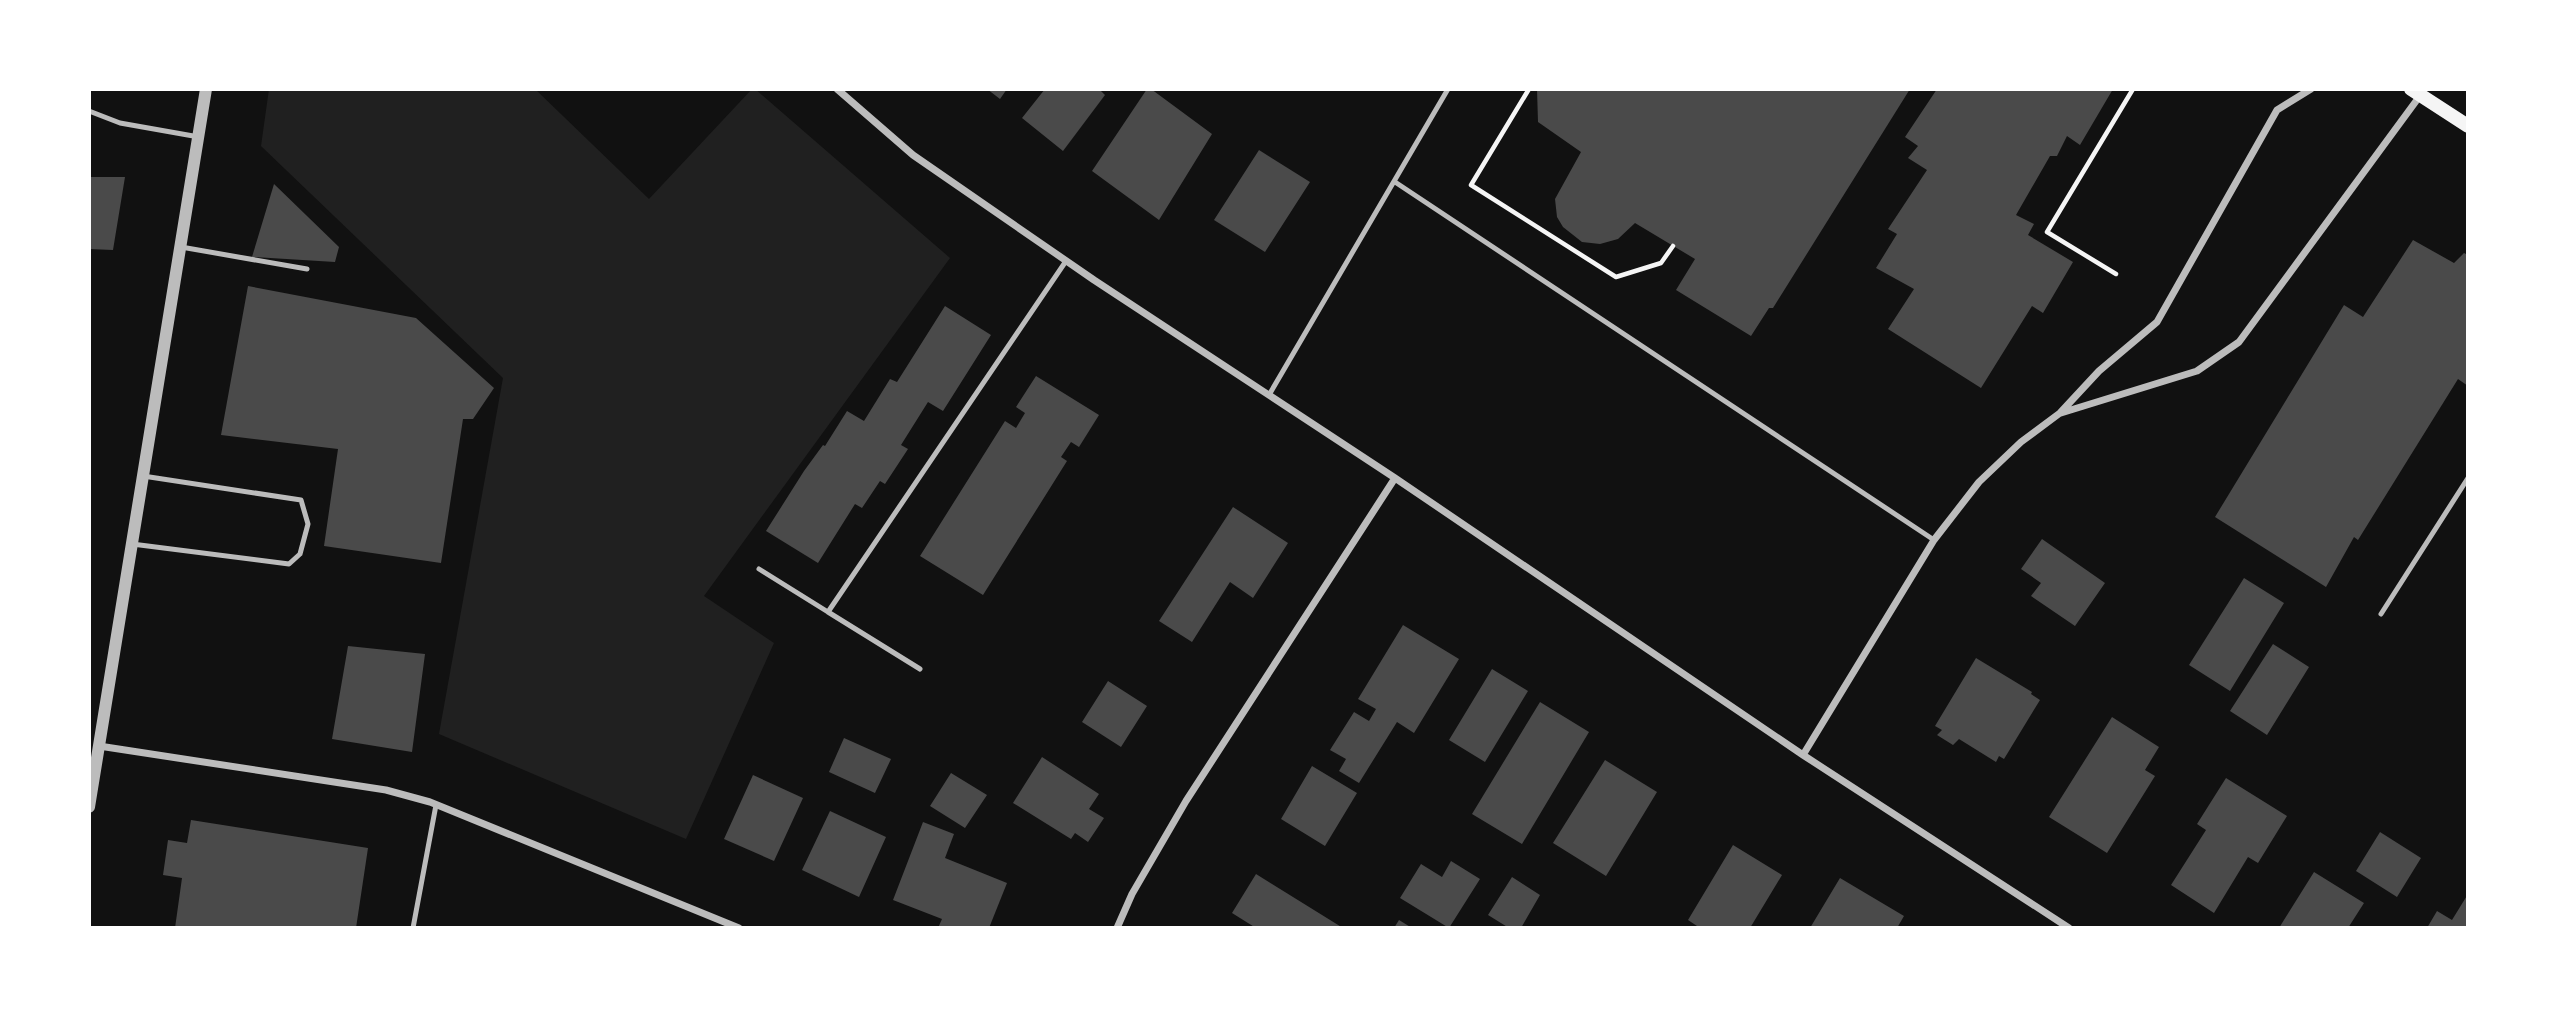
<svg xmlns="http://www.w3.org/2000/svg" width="2557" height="1017" viewBox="0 0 2557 1017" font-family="Barlow,sans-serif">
<rect width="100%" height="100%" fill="#111"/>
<path fill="#202020" d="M269 89H535L649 199 752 89H755L950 258 704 596 774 643 686 839 439 734 503 378 261 146Z"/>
<path fill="#4a4a4a" d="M987 89H1007L1000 99Z
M1045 89H1099L1105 95 1063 151 1022 118Z
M1147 89H1151L1212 134 1159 220 1092 171Z
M1537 89H1910L1773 308H1769L1751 336 1676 290 1695 259 1635 223 1618 239 1600 244 1582 242 1563 227 1557 217 1555 199 1581 152 1538 122Z
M1937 89H2113L2080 145 2067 136 2057 156H2050L2016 215 2034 224 2028 235 2073 262 2043 313 2032 306 1981 388 1888 329 1914 289 1876 268 1897 234 1888 229 1927 170 1908 158 1918 146 1905 137Z
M1259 150 1310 182 1265 252 1214 220Z
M89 177H125L113 250 89 249Z
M274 184 339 247 335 262 252 257Z
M2413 240 2454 263 2464 253 2468 255V386L2458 379 2358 540 2354 537 2326 587 2215 517 2344 305 2363 317Z
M248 286 416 318 494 388 473 419H463L441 563 324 546 338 449 221 435Z
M945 306 991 335 943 411 928 402 901 445 908 449 885 484 880 481 862 508 855 504 818 563 766 531 804 471 823 445 825 446 847 411 864 421 890 379 897 382Z
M1036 376 1099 415 1079 447 1071 442 1061 457 1067 461 983 595 920 556 1005 421 1016 428 1025 413 1016 407Z
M1233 507 1288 543 1253 598 1230 582 1192 642 1159 621Z
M2042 539 2105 583 2075 626 2031 596 2041 583 2021 569Z
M2244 578 2284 603 2230 691 2189 665Z
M1403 625 1459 659 1414 733 1397 722 1359 783 1339 771 1346 759 1330 750 1354 712 1369 721 1376 709 1358 699Z
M2273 644 2309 667 2267 735 2230 711Z
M348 646 425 654 412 752 332 739Z
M1976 658 2032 692 2031 694 2040 700 2004 759 1999 756 1996 762 1959 739 1953 745 1937 735 1942 730 1935 726Z
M1492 669 1528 691 1485 762 1449 740Z
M1108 681 1147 706 1121 747 1082 722Z
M1540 702 1589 732 1522 844 1472 814Z
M2112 717 2159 747 2145 770 2155 776 2107 853 2049 817Z
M844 738 891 759 875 793 829 772Z
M1042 757 1099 794 1089 809 1104 818 1088 842 1075 833 1071 839 1013 803Z
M1605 760 1657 792 1606 876 1553 843Z
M1312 766 1357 793 1325 846 1281 819Z
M951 773 987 795 965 828 930 806Z
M753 775 803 798 774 861 724 839Z
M2226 778 2287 816 2258 863 2248 857 2214 913 2171 885 2206 830 2197 824Z
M830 811 886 837 859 897 802 870Z
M191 820 368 848 356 928H175L182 878 163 875 168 840 187 843Z
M923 822 954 834 945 858 1007 883 989 928H938L942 919 893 900Z
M2380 832 2421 858 2397 897 2356 871Z
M1733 845 1782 875 1750 928H1700L1688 920Z
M1451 861 1480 879 1449 928 1400 898 1421 864 1442 877Z
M2314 872 2364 903 2348 928H2279Z
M1256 874 1343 928H1256L1232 913Z
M1512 877 1540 895 1521 928H1509L1488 915Z
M1840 878 1904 916 1897 928H1810Z
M2468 894V928H2427L2437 911 2452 920Z
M1399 920 1412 928H1394Z"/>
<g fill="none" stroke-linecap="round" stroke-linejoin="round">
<path stroke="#f5f5f5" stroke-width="4.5" d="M1529 89 1471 185 1616 277 1661 263 1673 246
M2116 274 2047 232 2133 89"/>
<path stroke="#bcbcbc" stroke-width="5" d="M89 111 120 123 199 137
M1395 182 1934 540
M181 247 307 269
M1269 395 1448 89
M132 544 289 564 300 554 308 524 301 500 143 476
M759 569 828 612
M2381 614 2468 478
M920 669 828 612 1066 261
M413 928 436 805"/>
<path stroke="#bcbcbc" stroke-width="7" d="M837 89 913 155 1094 280 1395 478 1803 755 2069 928
M2061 413 2197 371 2239 342 2422 93
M99 746 386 790 430 802 739 928
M1803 755 1934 540 1979 482 2021 442 2060 413 2099 371 2157 322 2277 110 2311 89
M1117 928 1132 894 1186 801 1395 478"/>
<path stroke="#bcbcbc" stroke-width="12" d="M89 807 206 89"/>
<path stroke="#f5f5f5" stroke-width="14" d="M2411 89 2468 126"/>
</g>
<rect width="2557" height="1017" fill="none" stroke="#ffffff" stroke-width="182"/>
</svg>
